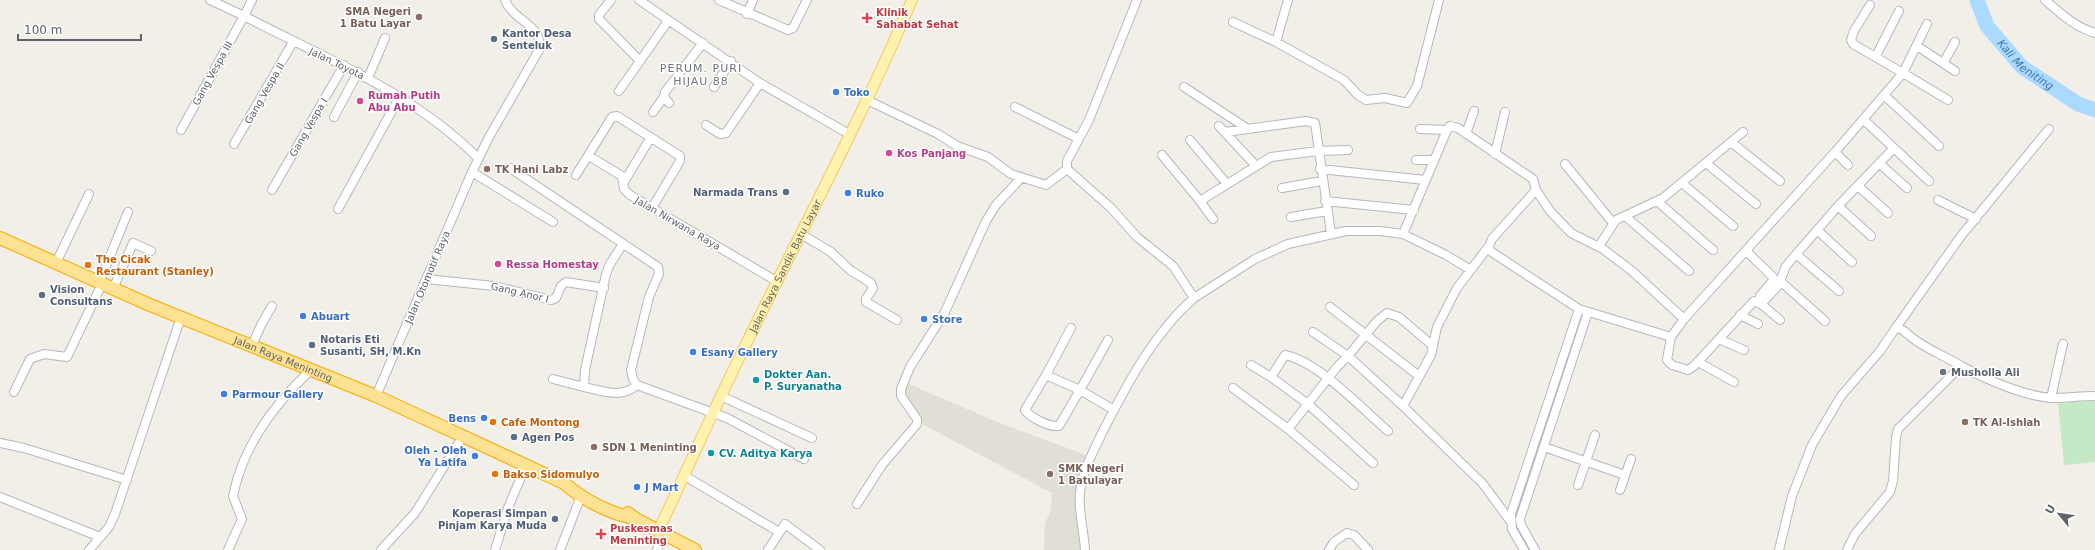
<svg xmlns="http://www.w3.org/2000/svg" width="2095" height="550" viewBox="0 0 2095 550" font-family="'DejaVu Sans',sans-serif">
<rect width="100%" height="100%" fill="#f1efe8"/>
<path fill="#e1ded6" d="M904 382 997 422 1086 455 1077 498 1081 550H1044L1045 523 1050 513 1052 493 924 425 900 395Z"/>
<path fill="#c5e8c5" d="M2095 401V462L2064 465 2058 403Z"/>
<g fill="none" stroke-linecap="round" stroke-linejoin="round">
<path stroke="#aadaff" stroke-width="15" id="s1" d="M1977 0 1987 26 2022 67 2078 104 2095 110"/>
<g stroke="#b5b8bc" stroke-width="10">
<path id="minor" d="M252 0 244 16C326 59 411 91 478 158
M611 0 599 15V19L640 61
M639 0 760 83 849 134
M719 0 788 30 793 28 807 0
M1288 0 1276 42 1344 80 1358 95 1366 100 1385 98 1407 103 1417 86 1439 0
M2045 0C2060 13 2075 27 2095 33
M747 14 753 0
M1233 22 1276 42
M1927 24 1903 73 1948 100
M1917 46 1955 71
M1876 56 1899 11
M1944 62 1955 42
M368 78 385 38
M714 87 731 61
M1184 87 1248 129
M619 91 668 21
M1884 95 1939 146
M867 100 938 134 957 146 988 157 1011 174 1046 185 1067 169 1111 208 1137 237 1173 266 1194 298C1153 334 1126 386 1102 433 1093 453 1082 471 1080 493 1078 511 1084 531 1085 550
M669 103 664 97 665 92 703 43
M1015 107 1079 139
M653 112 664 97
M334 117 358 72
M1863 119 1929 181
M706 125 720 134 726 133 760 83
M1219 126 1256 166
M1420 129 1447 130
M181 130 244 16 210 0
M1225 132 1306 121 1315 123 1331 233
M1466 134 1474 111
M1190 140 1227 184
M1731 142 1780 181
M234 144 293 42
M1835 152 1848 165
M1495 154 1505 112
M1162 155 1200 201
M589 156 622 176 624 189 630 195 778 282
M1416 160H1434
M1706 163 1756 204
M1879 163 1907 188
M1565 164 1613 223
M510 168 658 267 659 274 649 297 631 370 633 379 637 385 727 418 804 459
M1067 169V161L1089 120 1137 0
M1320 169 1425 180
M472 172 553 222
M576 175 612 117 617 116 680 156V161L652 208
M624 182 651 137
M1682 183 1733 226
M1858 186 1888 213
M1282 188 1322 181
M272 190 344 65
M1536 190 1492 239 1489 246 1490 251 1579 309 1671 337 1684 319 1835 152 1903 73 1853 44 1851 40 1854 31 1870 5
M1938 200 1976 219
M1325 201 1414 210
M1657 201 1713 250
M1838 206 1871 236
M338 209 399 98
M1625 216 1689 271
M1291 217 1327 211
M1213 219 1200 201 1271 157 1318 151 1348 150
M1817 230 1852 262
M801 234 831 252 850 270 871 283 873 288 866 299V302L897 320
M1403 234 1446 255 1471 270
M623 244 610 264 606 274 585 370 584 387C603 391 621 399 637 385
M1599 246 1616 220 1663 198 1743 132
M1746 251 1773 277 1774 279 1760 296
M1796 254 1839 291
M56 263 89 194
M426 279 494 286 551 300 556 298 561 286 566 282 604 288
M1780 281 1825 321
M99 283 128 212
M113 289 133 243 151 251
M1194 298 1255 259 1288 244 1346 231H1380L1403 234 1447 130 1450 126 1458 128 1533 179 1536 190 1550 211 1571 233 1603 249 1632 271 1684 319
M1761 304 1778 286 1786 266 1838 206 1894 148
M1330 307 1419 376
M1740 315 1758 324
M1071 328 1046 375 1025 410C1031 418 1049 427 1059 426L1080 390 1114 410
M1895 329 1961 236 2049 129
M1313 332 1348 356 1377 321 1387 313 1399 317 1433 346
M1671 337 1667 360 1672 365 1688 370 1694 366 1754 301 1761 304 1780 320
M1719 339 1744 350
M252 346 261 325 272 306
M1698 362 1734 382
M1251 365 1271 377
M1046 375 1080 390 1108 340
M553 379 584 387
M1233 388 1288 429 1337 367 1348 356 1403 406 1483 484 1511 522
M14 392 30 359 44 354 67 357 102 284
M376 396 472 172 489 137 539 50C544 25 513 21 505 0
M721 396 812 438
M2051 398 2063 344
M1403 406 1431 355 1437 327 1457 288 1489 246
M1288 429 1354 485
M0 443 24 448 127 480
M1544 447 1625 475
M1373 463 1308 404 1271 377 1285 355C1319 362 1361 408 1388 431
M685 476 779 532
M1578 485 1595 435
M1620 490 1631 459
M0 497 100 537
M857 504 882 465 917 424V419L901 396V389L910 367 945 312 986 221 996 205 1021 178
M89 550 109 527 115 514 181 317
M228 550 242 519 233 496C243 445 274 404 312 369
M381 550 415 513 463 436
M495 550 508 508 526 465
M560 550 581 496
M657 550 663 534
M768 550 785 524 820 550
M1329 550 1334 542 1347 533 1354 535 1368 550
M1524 550 1512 529 1511 514 1579 309
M1535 550 1521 525 1520 519 1588 312
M1779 550 1792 496 1812 445 1841 396 1880 351 1895 329C1902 327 1906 333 1911 337 1926 349 1945 356 1961 366
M1847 550 1855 534 1890 492 1893 481 1896 437 1898 429 1961 366C1986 379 2023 396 2052 398 2066 398 2081 396 2095 396"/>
</g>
<g stroke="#f2c960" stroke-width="12">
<g id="major">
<path id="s2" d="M658 531C677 492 694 453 713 413 777 275 852 141 912 0"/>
</g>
</g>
<g stroke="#f9ab00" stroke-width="14">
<g id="highway">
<path id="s3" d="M0 238 150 305 376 396 564 483C582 499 610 514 634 518"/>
<path d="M628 513 634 518 695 550"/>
</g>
</g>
<use href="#minor" stroke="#fff" stroke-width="8"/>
<use href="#major" stroke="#fff2af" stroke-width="10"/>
<use href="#highway" stroke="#fde293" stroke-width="12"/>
</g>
<g fill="#8d6e63" stroke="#fff" stroke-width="1.5">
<circle cx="419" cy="17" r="4"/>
<circle cx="487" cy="169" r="4"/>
<circle cx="1965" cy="422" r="4"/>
<circle cx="594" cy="447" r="4"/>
<circle cx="1050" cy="474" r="4"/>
</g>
<g fill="#e0444e" stroke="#fff" stroke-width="1.5">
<path d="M865 12h4v4h4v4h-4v4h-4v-4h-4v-4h4z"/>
<path d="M599 528h4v4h4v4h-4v4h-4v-4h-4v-4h4z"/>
</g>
<g fill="#5c6f8a" stroke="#fff" stroke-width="1.5">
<circle cx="494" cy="39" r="4"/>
<circle cx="786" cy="192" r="4"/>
<circle cx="42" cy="295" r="4"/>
<circle cx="312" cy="345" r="4"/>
<circle cx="514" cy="437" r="4"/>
<circle cx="555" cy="519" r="4"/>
</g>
<g fill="#3f7fe0" stroke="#fff" stroke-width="1.5">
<circle cx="836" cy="92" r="4"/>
<circle cx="848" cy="193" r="4"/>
<circle cx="303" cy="316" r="4"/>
<circle cx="924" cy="319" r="4"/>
<circle cx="693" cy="352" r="4"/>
<circle cx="224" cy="394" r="4"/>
<circle cx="484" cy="418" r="4"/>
<circle cx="475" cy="456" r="4"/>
<circle cx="637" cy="487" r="4"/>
</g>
<g fill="#d1479c" stroke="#fff" stroke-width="1.5">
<circle cx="360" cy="101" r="4"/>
<circle cx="889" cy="153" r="4"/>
<circle cx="498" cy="264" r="4"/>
</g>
<g fill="#e8710a" stroke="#fff" stroke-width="1.5">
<circle cx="88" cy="265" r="4"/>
<circle cx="493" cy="422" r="4"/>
<circle cx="495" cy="474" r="4"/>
</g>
<circle fill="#6b7280" stroke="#fff" stroke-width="1.5" cx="1943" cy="372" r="4"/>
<g fill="#0f9aa8" stroke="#fff" stroke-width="1.5">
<circle cx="756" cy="380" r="4"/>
<circle cx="711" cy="453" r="4"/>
</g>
<g text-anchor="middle" stroke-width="3" stroke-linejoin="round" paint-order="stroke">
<g font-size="10" font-weight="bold" fill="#785e54" stroke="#fff" text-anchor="start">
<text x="411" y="15" text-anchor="end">SMA Negeri<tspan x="411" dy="12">1 Batu Layar</tspan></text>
<text x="495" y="173">TK Hani Labz</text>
<text x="1973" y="426">TK Al-Ishlah</text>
<text x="602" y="451">SDN 1 Meninting</text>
<text x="1058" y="472">SMK Negeri<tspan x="1058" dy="12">1 Batulayar</tspan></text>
</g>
<g font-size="10" font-weight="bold" fill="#be3a42" stroke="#fff" text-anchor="start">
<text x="876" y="16">Klinik<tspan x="876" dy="12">Sahabat Sehat</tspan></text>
<text x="610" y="532">Puskesmas<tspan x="610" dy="12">Meninting</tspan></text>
</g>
<g font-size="10" font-weight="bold" fill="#4e5e75" stroke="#fff" text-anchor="start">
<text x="502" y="37">Kantor Desa<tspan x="502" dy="12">Senteluk</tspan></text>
<text x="778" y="196" text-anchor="end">Narmada Trans</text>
<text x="50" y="293">Vision<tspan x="50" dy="12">Consultans</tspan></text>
<text x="320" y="343">Notaris Eti<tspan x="320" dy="12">Susanti, SH, M.Kn</tspan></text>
<text x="522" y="441">Agen Pos</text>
<text x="547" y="517" text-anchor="end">Koperasi Simpan<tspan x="547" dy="12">Pinjam Karya Muda</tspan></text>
</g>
<g font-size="10" fill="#5f6368" stroke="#fff">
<text transform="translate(337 63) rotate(26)" y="4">Jalan Toyota</text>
<text transform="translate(212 73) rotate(-61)" y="4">Gang Vespa III</text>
<text transform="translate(264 93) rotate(-60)" y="4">Gang Vespa II</text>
<text transform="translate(308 127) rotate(-60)" y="4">Gang Vespa I</text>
<text transform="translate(678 223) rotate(30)" y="4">Jalan Nirwana Raya</text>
<text dy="4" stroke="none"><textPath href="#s2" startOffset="294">Jalan Raya Sandik Batu Layar</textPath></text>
<text transform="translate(427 277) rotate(-67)" y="4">Jalan Otomotif Raya</text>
<text transform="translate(520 292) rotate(13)" y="4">Gang Anor I</text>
<text dy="4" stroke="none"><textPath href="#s3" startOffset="308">Jalan Raya Meninting</textPath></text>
</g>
<g font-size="10" font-weight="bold" fill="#366cbe" stroke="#fff" text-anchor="start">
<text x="844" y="96">Toko</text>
<text x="856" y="197">Ruko</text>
<text x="311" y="320">Abuart</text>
<text x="932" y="323">Store</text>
<text x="701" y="356">Esany Gallery</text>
<text x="232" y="398">Parmour Gallery</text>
<text x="476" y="422" text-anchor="end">Bens</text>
<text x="467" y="454" text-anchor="end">Oleh - Oleh<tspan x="467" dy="12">Ya Latifa</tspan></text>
<text x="645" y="491">J Mart</text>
</g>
<g font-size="10" font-weight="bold" fill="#b23c85" stroke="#fff" text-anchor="start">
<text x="368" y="99">Rumah Putih<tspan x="368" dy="12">Abu Abu</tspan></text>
<text x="897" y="157">Kos Panjang</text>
<text x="506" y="268">Ressa Homestay</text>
</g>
<g font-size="10" font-weight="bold" fill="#c56008" stroke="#fff" text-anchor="start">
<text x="96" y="263">The Cicak<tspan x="96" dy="12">Restaurant (Stanley)</tspan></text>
<text x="501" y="426">Cafe Montong</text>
<text x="503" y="478">Bakso Sidomulyo</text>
</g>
<g font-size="10" font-weight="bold" fill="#5b616d" stroke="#fff" text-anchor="start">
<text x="1951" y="376">Musholla Ali</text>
</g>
<g font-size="10" font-weight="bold" fill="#0d838f" stroke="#fff" text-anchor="start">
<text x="764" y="378">Dokter Aan.<tspan x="764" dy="12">P. Suryanatha</tspan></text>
<text x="719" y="457">CV. Aditya Karya</text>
</g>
<g font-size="11" font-style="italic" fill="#4174aa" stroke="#fff">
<text dy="4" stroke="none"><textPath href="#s1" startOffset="83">Kali Meniting</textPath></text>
</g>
<g font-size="11" letter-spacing="1" fill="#70757a" stroke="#fff">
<text x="701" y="72">PERUM. PURI<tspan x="701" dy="13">HIJAU 88</tspan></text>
</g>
</g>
<g transform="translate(2059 514) rotate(299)" stroke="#ffffff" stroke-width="3" paint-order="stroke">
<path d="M0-3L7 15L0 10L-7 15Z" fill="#5f6368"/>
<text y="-6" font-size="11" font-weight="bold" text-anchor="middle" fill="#5f6368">U</text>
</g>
<path d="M18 34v6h123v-6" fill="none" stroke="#5f6368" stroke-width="2"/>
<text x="24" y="34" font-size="12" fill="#5f6368" stroke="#ffffff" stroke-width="3" paint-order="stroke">100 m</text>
</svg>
